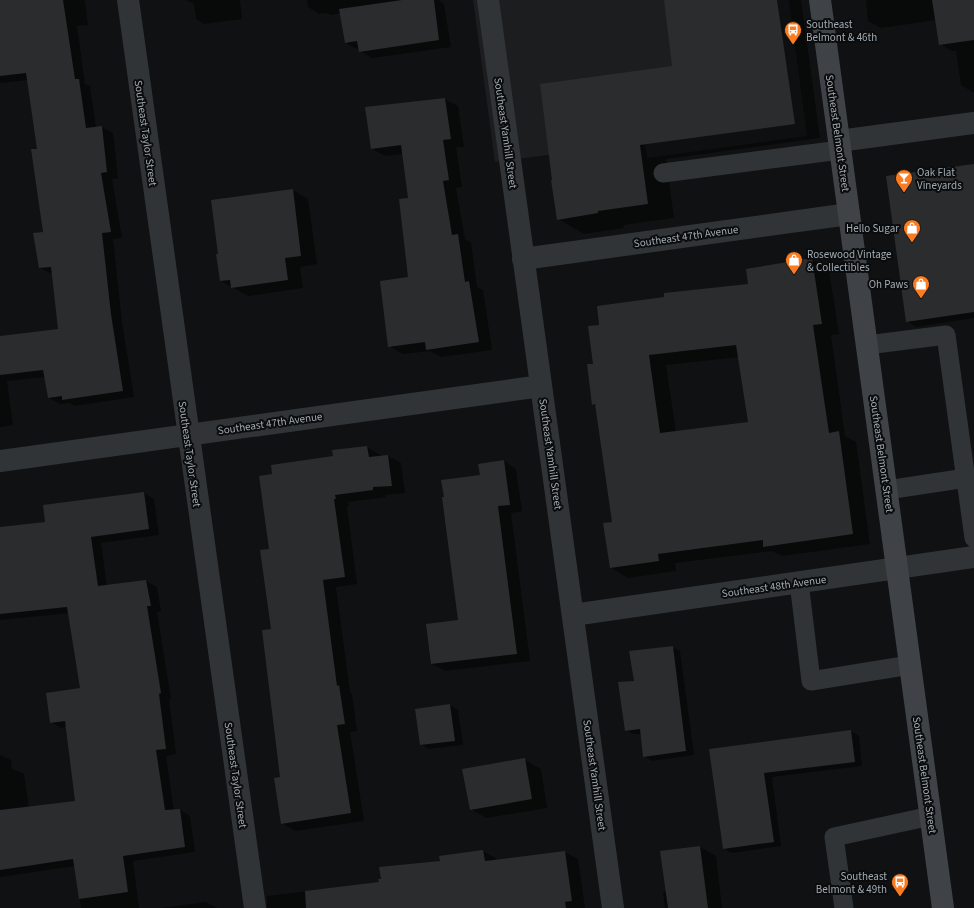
<svg xmlns="http://www.w3.org/2000/svg" width="974" height="908" viewBox="0 0 974 908" font-family="'Source Sans 3',sans-serif">
<rect width="100%" height="100%" fill="#101112"/>
<path fill="#1c1d1f" d="M473 0H789L807 136 647 158 645 142 495 162Z"/>
<path fill="#0007" fill-rule="evenodd" d="M0 0H85L88 25 77 26 85 84 90 86 96 128 102 127 113 133 118 178 112 179 122 238 113 239 122 322 134 397 75 406 69 403 60 404 49 398 45 377 7 381 13 425 0 427V337L59 330 52 274 40 268 44 233 38 150 28 80 0 83Z
M186 0H240L242 19 204 24 196 19 194 4Z
M307 0H438L444 4 451 47 372 58 360 51V49H357L346 43 341 13 331 15 327 13 319 14 308 7Z
M665 0H801L820 138 666 159 674 218 623 225 624 228 584 234 558 219 673 66Z
M866 0H974V93L961 85 956 51H952L940 44 936 20 881 28 868 21Z
M444 99 458 106 464 147H456L462 187 456 188 465 239 471 243 477 287 483 290 492 350 441 357 430 351 403 354 389 346 410 278 409 199 403 154 385 156 372 149Z
M974 165V318L916 327 907 321Z
M293 190 308 199 317 264 300 267 303 288 248 296 221 281Z
M812 259 829 270 839 334 831 335 845 436 856 442 870 544 782 556 772 551 675 563 676 571 628 578 610 567 614 523 597 407 592 404 595 364 601 325 749 285ZM739 357 749 423 676 432 666 365Z
M367 447 380 455 381 456H388L401 463 405 493 386 495V497L348 502 349 506H347L357 584 336 587 350 692 352 694 357 731 350 732 364 821 295 831 282 823 281 778 272 630 270 550 273 475 334 457 333 451Z
M504 461 516 469 522 511 511 513 530 661 445 671 432 664 459 620 445 497Z
M144 493 154 499 159 535 101 543 107 586 146 581 157 587 161 611 157 612 171 699H169L176 754 166 756 174 811 180 810 190 816 195 852 133 861 139 908H81L75 866 0 877V755L11 760 12 769 24 774 29 808 76 802 66 727 61 728 51 722 81 689 69 613 0 620V529L47 522Z
M672 647 680 651 694 755 652 761 644 756 641 734H633L626 730 635 682Z
M450 705 458 710 463 745 429 749 421 744Z
M851 731 859 736 862 766 772 777 781 846 731 853 723 848 710 749Z
M525 760 541 769 547 808 486 818 471 809 464 770Z
M700 847 716 856 722 908H665L663 892 667 891Z
M483 851 497 859V861L565 852 578 859 585 908H267V896L380 883 441 862 440 857Z
M206 902 217 908H161Z"/>
<path fill="#2b2c2e" fill-rule="evenodd" d="M0 0H63L75 79H79L86 128 102 126 107 172 101 173 111 232 102 233 111 314 123 391 62 400V396L48 398 43 370 0 375V336L58 329 51 267 39 268 33 233 43 232 31 149H37L26 73 0 76Z
M402 0H434L439 40 359 52 357 41 345 43 339 9Z
M664 0H777L795 124 640 145 648 204 598 211V213L557 220 551 180H552L540 84 672 66Z
M932 0H974V40L939 45Z
M445 98 451 139 443 140 449 180 443 181 452 235 458 234 465 282 469 281 479 342 426 350 425 342 388 347 380 281 408 277 399 199 408 198 401 145 371 149 365 107Z
M974 164V312L906 322 886 176Z
M293 189 301 256 285 258 288 280 231 288 230 280 220 281 216 254H218L211 200Z
M812 258 822 324 813 325 829 433 839 431 853 534 763 547V540L658 554 659 561 610 568 603 523 612 522 595 404 592 405 587 364H593L588 326 599 325 597 306 664 297V293L748 284 746 269ZM736 345 748 422 660 433 649 355Z
M367 446 369 457 388 455 392 486 373 487V490L335 495 336 499H334L345 577 323 580 337 686 339 685 345 724 337 725 351 813 281 824 274 778 280 777 262 630 271 629 260 550 269 549 259 476 272 474 271 465 333 456 332 450Z
M504 460 510 505 498 506 517 654 431 664 426 624 458 620 442 497H444L441 480 480 475 478 464Z
M144 492 149 529 91 537 98 586 146 580 151 606H147L161 693 159 694 166 749 156 750 165 810 180 809 185 847 123 856 128 892 79 899 73 859 0 870V810L75 801 65 721 50 723 46 693 80 688 67 607 0 614V527L45 522 43 505Z
M673 646 686 751 643 757 640 729 625 731 618 682 634 681 629 651Z
M450 704 455 741 420 745 415 709Z
M851 730 855 762 764 773 774 842 723 849 709 749Z
M525 758 532 799 470 810 462 769Z
M700 846 708 908H668L660 851Z
M483 850 485 861 565 851 572 901 565 902 566 908H306L305 891 379 882 378 879H381L379 867 440 861 439 856Z"/>
<g fill="none" stroke-linecap="round" stroke-linejoin="round">
<path stroke="#313437" stroke-width="19" d="M663 173 840 150
M867 345 946 335 974 538
M887 490 966 478
M799 582 811 681 910 665
M844 908 834 837 931 816"/>
<path stroke="#313437" stroke-width="22" d="M128 0 255 908
M488 0 613 908
M839 141 974 123
M523 259 849 214
M0 461 541 386
M573 615 974 557"/>
<path stroke="#3f4347" stroke-width="22" d="M820 0 943 908"/>
</g>
<defs>
<g id="bus-pin" transform="scale(0.9)"><path d="M0 17L-7.5 6A9.5 9.5 0 1 1 7.5 6Z" fill="#fa7b20" stroke="#0b0c0d"/><path d="M-5-6H5V4H4V6H2V4H-2V6H-4V4H-5ZM-3.5-4V0h7V-4ZM-3.5 1.2v1.5H-2V1.2ZM2 1.2v1.5H3.5V1.2Z" fill="#fff"/></g>
<g id="bar-pin" transform="scale(0.9)"><path d="M0 17L-7.5 6A9.5 9.5 0 1 1 7.5 6Z" fill="#fa7b20" stroke="#0b0c0d"/><path d="M-6-5H6L.8 .8V4.5H3.5V6h-7V4.5H-.8V.8Z" fill="#fff"/></g>
<g id="shop-pin" transform="scale(0.9)"><path d="M0 17L-7.5 6A9.5 9.5 0 1 1 7.5 6Z" fill="#fa7b20" stroke="#0b0c0d"/><path d="M-5-2.5h2.3a2.7 3.5 0 0 1 5.4 0H5L5.5 6h-11ZM-1.5-2.5h3a1.5 2.3 0 0 0-3 0Z" fill="#fff"/></g>
</defs>
<g fill-rule="evenodd">
<use href="#bus-pin" x="793" y="30"/>
<use href="#bar-pin" x="904" y="178"/>
<use href="#shop-pin" x="912" y="228"/>
<use href="#shop-pin" x="794" y="260"/>
<use href="#shop-pin" x="921" y="284"/>
<use href="#bus-pin" x="900" y="882"/>
</g>
<g text-anchor="middle" stroke-width="4" stroke-linejoin="round" paint-order="stroke">
<g font-size="11" fill="#a1abb3" stroke="#0b0c0d" text-anchor="start">
<text x="806" y="28">Southeast<tspan x="806" dy="13">Belmont &amp; 46th</tspan></text>
<text x="917" y="176">Oak Flat<tspan x="917" dy="13">Vineyards</tspan></text>
<text x="899" y="232" text-anchor="end">Hello Sugar</text>
<text x="807" y="258">Rosewood Vintage<tspan x="807" dy="13">&amp; Collectibles</tspan></text>
<text x="908" y="288" text-anchor="end">Oh Paws</text>
<text x="887" y="880" text-anchor="end">Southeast<tspan x="887" dy="13">Belmont &amp; 49th</tspan></text>
</g>
<g font-size="11" fill="#a1abb3" stroke="#0b0c0d">
<text transform="translate(146 133) rotate(82)" y="4">Southeast Taylor Street</text>
<text transform="translate(506 133) rotate(82)" y="4">Southeast Yamhill Street</text>
<text transform="translate(838 133) rotate(82)" y="4">Southeast Belmont Street</text>
<text transform="translate(686 236) rotate(-8)" y="4">Southeast 47th Avenue</text>
<text transform="translate(270 423) rotate(-8)" y="4">Southeast 47th Avenue</text>
<text transform="translate(190 454) rotate(82)" y="4">Southeast Taylor Street</text>
<text transform="translate(551 454) rotate(82)" y="4">Southeast Yamhill Street</text>
<text transform="translate(882 454) rotate(82)" y="4">Southeast Belmont Street</text>
<text transform="translate(774 586) rotate(-8)" y="4">Southeast 48th Avenue</text>
<text transform="translate(236 775) rotate(82)" y="4">Southeast Taylor Street</text>
<text transform="translate(595 775) rotate(82)" y="4">Southeast Yamhill Street</text>
<text transform="translate(925 775) rotate(82)" y="4">Southeast Belmont Street</text>
</g>
</g>
</svg>
